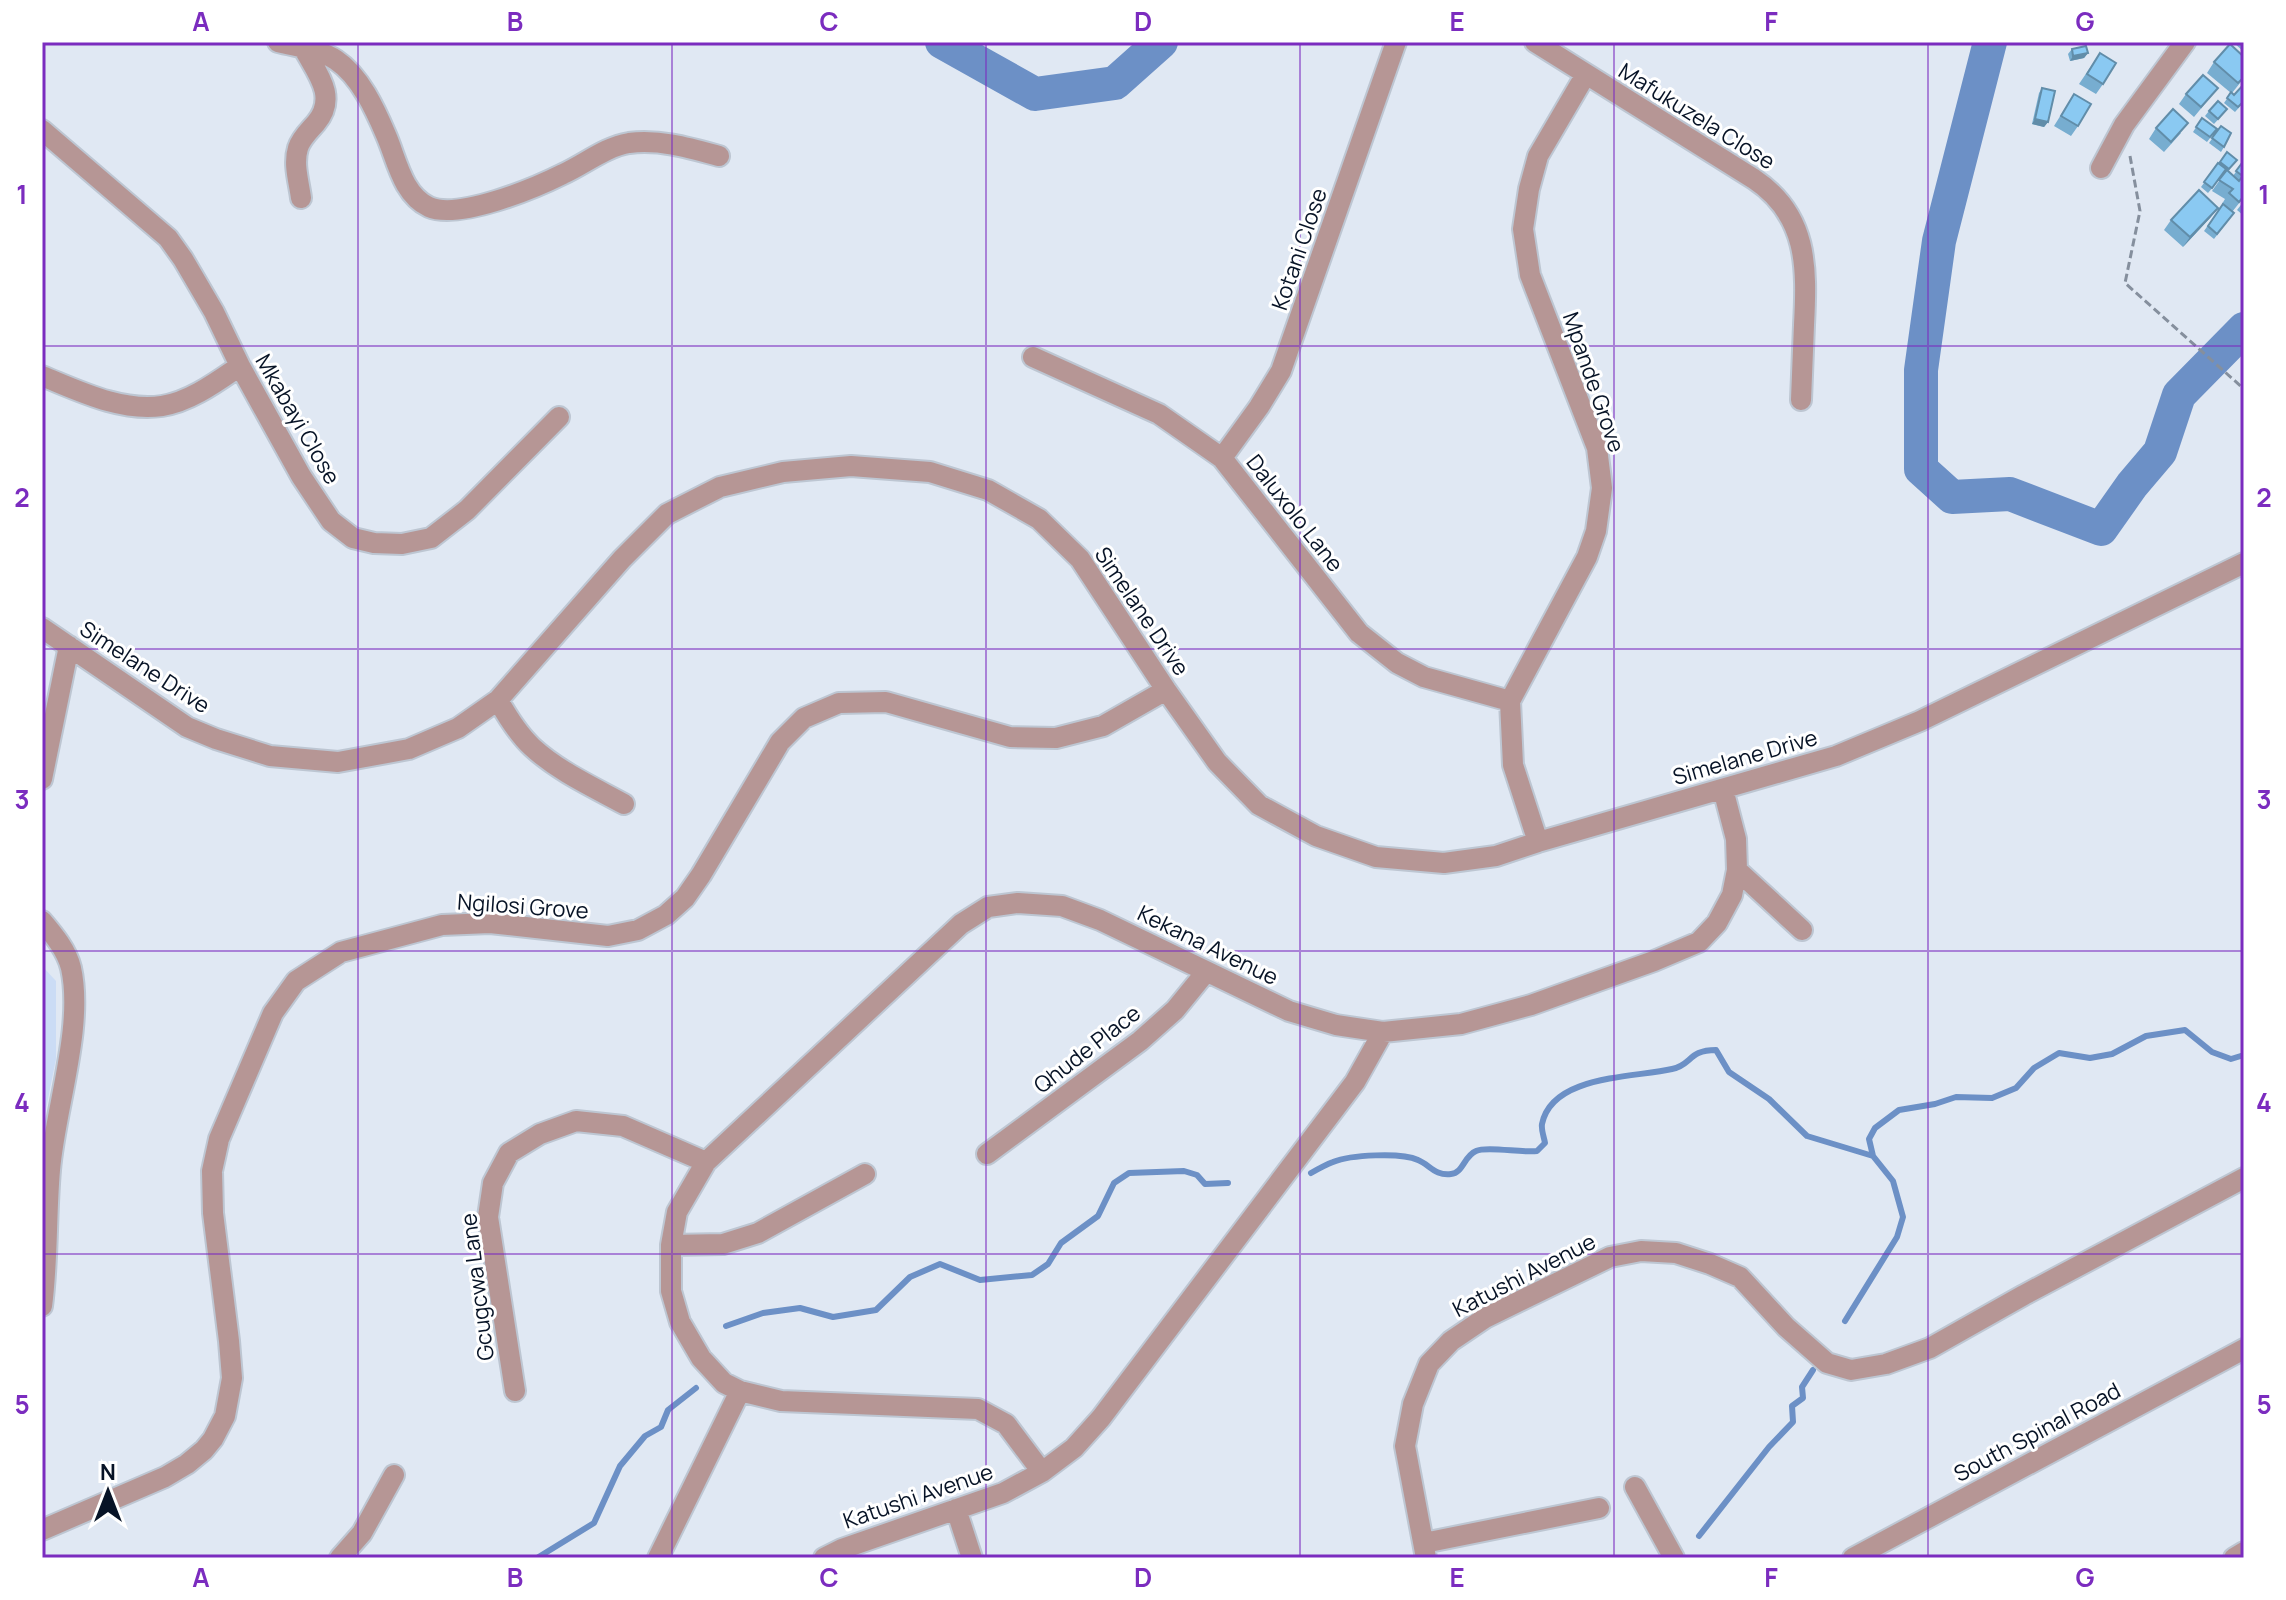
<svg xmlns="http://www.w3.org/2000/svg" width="2286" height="1600" viewBox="0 0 2286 1600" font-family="Manrope,sans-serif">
<rect width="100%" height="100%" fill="#e0e8f3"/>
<path fill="#cbdcf5" d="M42 966 56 981V1059L42 1129Z"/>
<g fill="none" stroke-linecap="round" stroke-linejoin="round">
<path stroke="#6c90c6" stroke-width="6" d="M1311 1173C1318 1169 1325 1165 1333 1162 1350 1155 1401 1152 1418 1160 1430 1165 1435 1176 1451 1174 1463 1173 1464 1156 1476 1151 1487 1146 1522 1153 1537 1151L1545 1143C1544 1137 1541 1130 1542 1124 1552 1075 1632 1078 1672 1069 1692 1065 1688 1050 1716 1050L1729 1072 1769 1099 1807 1136 1873 1156
M1845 1321 1897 1237 1903 1217 1893 1181 1873 1156 1869 1139 1875 1128 1899 1110 1935 1104 1956 1097 1992 1098 2016 1088 2034 1068 2059 1053 2090 1058 2112 1054 2146 1036 2185 1030 2212 1052 2231 1059 2244 1055
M726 1326 763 1313 800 1308 833 1317 876 1310 910 1277 940 1264 980 1280 1032 1275 1048 1264 1061 1243 1098 1216 1114 1183 1129 1173 1184 1171 1197 1175 1205 1184 1228 1183
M1699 1536 1769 1447 1793 1422 1792 1406 1803 1398 1802 1387 1813 1370
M537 1558 594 1523 620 1466 645 1436 661 1427 668 1410 696 1388"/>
<path stroke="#6c90c6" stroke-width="34" d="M942 42 1035 94 1115 83 1161 42
M1990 42 1939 241 1921 370V469L1952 497 2010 494 2101 529 2132 485 2160 452 2179 395 2244 329"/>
<g stroke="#bdc6d2" stroke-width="24">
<path id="minor" d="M278 42C297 47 319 49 336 60 360 76 375 109 386 135 397 160 402 194 429 207 459 220 535 188 563 174 585 164 605 147 629 143 660 139 690 148 719 156
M1535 42 1754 179C1808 215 1807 267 1804 325 1803 350 1802 375 1801 400
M42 130 168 238 183 259 214 312 240 366 301 476 331 521 353 538 374 543 402 544 431 538 467 510 559 417
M2101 168 2124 125 2185 42
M301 198C299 182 293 164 298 148 301 138 310 130 316 123 338 97 317 73 304 49
M1033 357 1159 414 1222 458 1359 633 1397 663 1424 677 1510 701
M42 376C79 391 121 412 162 406 190 402 218 381 240 366
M1222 458 1259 407 1281 371 1396 42
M42 628 187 727 216 739 270 756 338 762 409 749 458 728 498 700 622 559 667 514 720 487 783 472 851 466 930 472 988 490 1039 519 1080 559 1166 690 1217 762 1259 805 1316 836 1376 857 1444 863 1496 856 1538 842 1836 756 1920 721 2244 563
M498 700C507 716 518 734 532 747 558 771 593 787 624 804
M42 779 69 646
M1538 842 1513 765 1510 701 1587 557 1596 531 1602 488 1597 448 1530 275 1523 229 1529 189 1538 156 1586 74
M1737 870 1802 930
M42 921C54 935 67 951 71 968 84 1027 55 1109 50 1170 46 1216 48 1261 42 1306
M987 1154 1140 1041 1175 1010 1206 972
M671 1245 723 1244 758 1233 865 1174
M515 1391 488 1217 493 1183 509 1153 540 1134 576 1121 623 1126 706 1162
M1042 1472 1006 1424 978 1409 781 1401 740 1391 724 1383 701 1358 680 1322 671 1291V1245L677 1212 706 1162 961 924 988 907 1018 903 1062 906 1100 920 1289 1011 1336 1025 1383 1032 1461 1024 1531 1005 1654 961 1699 942 1717 923 1732 895 1737 870 1736 839 1723 789
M1635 1487 1674 1558
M956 1509 972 1558
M42 1530 165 1477 187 1464 204 1450 213 1439 225 1416 232 1378 229 1341 213 1213 212 1171 219 1139 273 1013 296 981 341 952 442 925 490 923 608 936 638 930 666 915 685 898 701 875 780 742 804 718 839 703 886 702 1010 737 1056 738 1103 726 1166 690
M1424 1543 1599 1508
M340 1558 362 1533 394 1475
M658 1558 740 1391
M824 1558 842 1549 1003 1493 1042 1472 1074 1448 1101 1418 1355 1082 1383 1032
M1426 1558 1405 1446 1413 1404 1429 1364 1451 1341 1485 1318 1610 1257 1641 1251 1676 1253 1710 1264 1740 1277 1786 1327 1827 1363 1851 1370 1886 1364 1930 1348 2024 1295 2244 1178
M1853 1558 2244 1349
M2234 1558 2244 1552"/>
</g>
<path stroke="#858f9d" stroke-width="3" stroke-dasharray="8 4" stroke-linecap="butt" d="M2130 156 2140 211 2125 283 2244 389"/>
<use href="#minor" stroke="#b69695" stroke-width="20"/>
</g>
<path fill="#77add0" d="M2234 42H2244V52L2234 43Z
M2072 49 2088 53 2084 58 2070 61 2068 54Z
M2100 53 2103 84 2096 94 2079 84Z
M2214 62 2244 78 2232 93 2234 95 2244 84V102L2235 112 2224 103 2231 93 2207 73Z
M2042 88 2048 122 2044 127 2032 124 2039 93Z
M2218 88 2194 117 2179 104 2186 94Z
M2074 94 2078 126 2071 136 2054 126Z
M2209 111 2223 114 2214 124 2205 116Z
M2202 118 2217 129 2207 142 2193 132Z
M2221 126 2224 147 2221 152 2209 143Z
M2156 128 2181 133 2164 152 2149 139Z
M2227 152 2237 160 2228 171 2233 176 2242 163 2244 164V197L2232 212 2230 218 2214 239 2204 231 2223 204 2225 206 2222 204 2225 199 2212 191 2224 174 2208 193 2201 187Z
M2244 201V216L2237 210Z
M2218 208 2210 218 2183 247 2164 230 2171 220Z"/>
<path fill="#618da9" d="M2088 53 2084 58 2070 61 2073 56Z
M2035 119 2048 122 2044 127 2032 124Z
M2218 208 2210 218 2183 247 2190 237Z"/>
<path fill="#8ac9f2" stroke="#618da9" stroke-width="2" d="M2230 44 2244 57V77L2238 83 2214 62Z
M2086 46 2088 53 2073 56 2072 49Z
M2100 53 2116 63 2103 84 2087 74Z
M2203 75 2218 88 2201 107 2186 94Z
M2244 84V101L2238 107 2227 98 2231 92 2234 95Z
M2042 88 2055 91 2048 122 2035 119Z
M2074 94 2091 104 2078 126 2061 116Z
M2218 101 2227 109 2218 119 2209 111Z
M2173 109 2188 123 2171 142 2156 128Z
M2202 118 2217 129 2210 137 2196 127Z
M2221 126 2231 133 2224 147 2212 138Z
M2227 152 2237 160 2229 169 2220 162Z
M2218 163 2226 169 2212 188 2204 182Z
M2242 163 2244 164V177L2236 171Z
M2227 170 2239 181 2242 177 2244 179V196L2239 202 2229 193 2233 189 2219 180Z
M2199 190 2218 208 2190 237 2171 220Z
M2223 204 2234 213 2217 234 2208 226Z"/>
<path fill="none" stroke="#7b2cbf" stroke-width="2" stroke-opacity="0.55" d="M358 42V1558M672 42V1558M986 42V1558M1300 42V1558M1614 42V1558M1928 42V1558M42 346H2244M42 649H2244M42 951H2244M42 1254H2244"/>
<g text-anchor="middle" stroke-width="6" stroke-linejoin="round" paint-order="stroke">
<g font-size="22" fill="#071326" stroke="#fff">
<text transform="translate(1697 116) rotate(32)" y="8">Mafukuzela Close</text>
<text transform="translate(1299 249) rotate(-71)" y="8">Kotani Close</text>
<text transform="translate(1594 382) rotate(71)" y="8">Mpande Grove</text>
<text transform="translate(298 419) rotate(60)" y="8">Mkabayi Close</text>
<text transform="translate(1295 513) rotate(52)" y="8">Daluxolo Lane</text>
<text transform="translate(1142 611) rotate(56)" y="8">Simelane Drive</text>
<text transform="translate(145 667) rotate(33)" y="8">Simelane Drive</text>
<text transform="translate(1745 757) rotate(-16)" y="8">Simelane Drive</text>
<text transform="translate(523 906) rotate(4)" y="8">Ngilosi Grove</text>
<text transform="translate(1208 945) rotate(26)" y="8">Kekana Avenue</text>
<text transform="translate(1087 1049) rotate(-38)" y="8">Qhude Place</text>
<text transform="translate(1524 1275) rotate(-27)" y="8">Katushi Avenue</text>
<text transform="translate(477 1287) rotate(-97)" y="8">Gcugcwa Lane</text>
<text transform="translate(2037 1432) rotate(-28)" y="8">South Spinal Road</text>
<text transform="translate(918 1496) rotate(-19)" y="8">Katushi Avenue</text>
</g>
</g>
<rect width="2286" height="1600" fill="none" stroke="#ffffff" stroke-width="88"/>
<g transform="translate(108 1492)" stroke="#ffffff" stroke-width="6" paint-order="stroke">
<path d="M0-6L14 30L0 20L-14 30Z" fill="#071326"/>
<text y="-12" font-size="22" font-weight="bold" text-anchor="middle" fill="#071326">N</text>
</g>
<rect x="44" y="44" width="2198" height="1512" fill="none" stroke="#7b2cbf" stroke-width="3"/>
<g font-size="26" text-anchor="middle" font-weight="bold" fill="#7b2cbf">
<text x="201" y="31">A</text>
<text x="515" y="31">B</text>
<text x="829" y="31">C</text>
<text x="1143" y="31">D</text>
<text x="1457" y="31">E</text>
<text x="1771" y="31">F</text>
<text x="2085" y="31">G</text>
<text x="22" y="204">1</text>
<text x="2264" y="204">1</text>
<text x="22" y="507">2</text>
<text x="2264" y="507">2</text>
<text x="22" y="809">3</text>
<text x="2264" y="809">3</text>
<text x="22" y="1112">4</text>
<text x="2264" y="1112">4</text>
<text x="22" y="1414">5</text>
<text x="2264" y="1414">5</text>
<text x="201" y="1587">A</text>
<text x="515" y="1587">B</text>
<text x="829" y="1587">C</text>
<text x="1143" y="1587">D</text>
<text x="1457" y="1587">E</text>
<text x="1771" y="1587">F</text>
<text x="2085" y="1587">G</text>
</g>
</svg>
